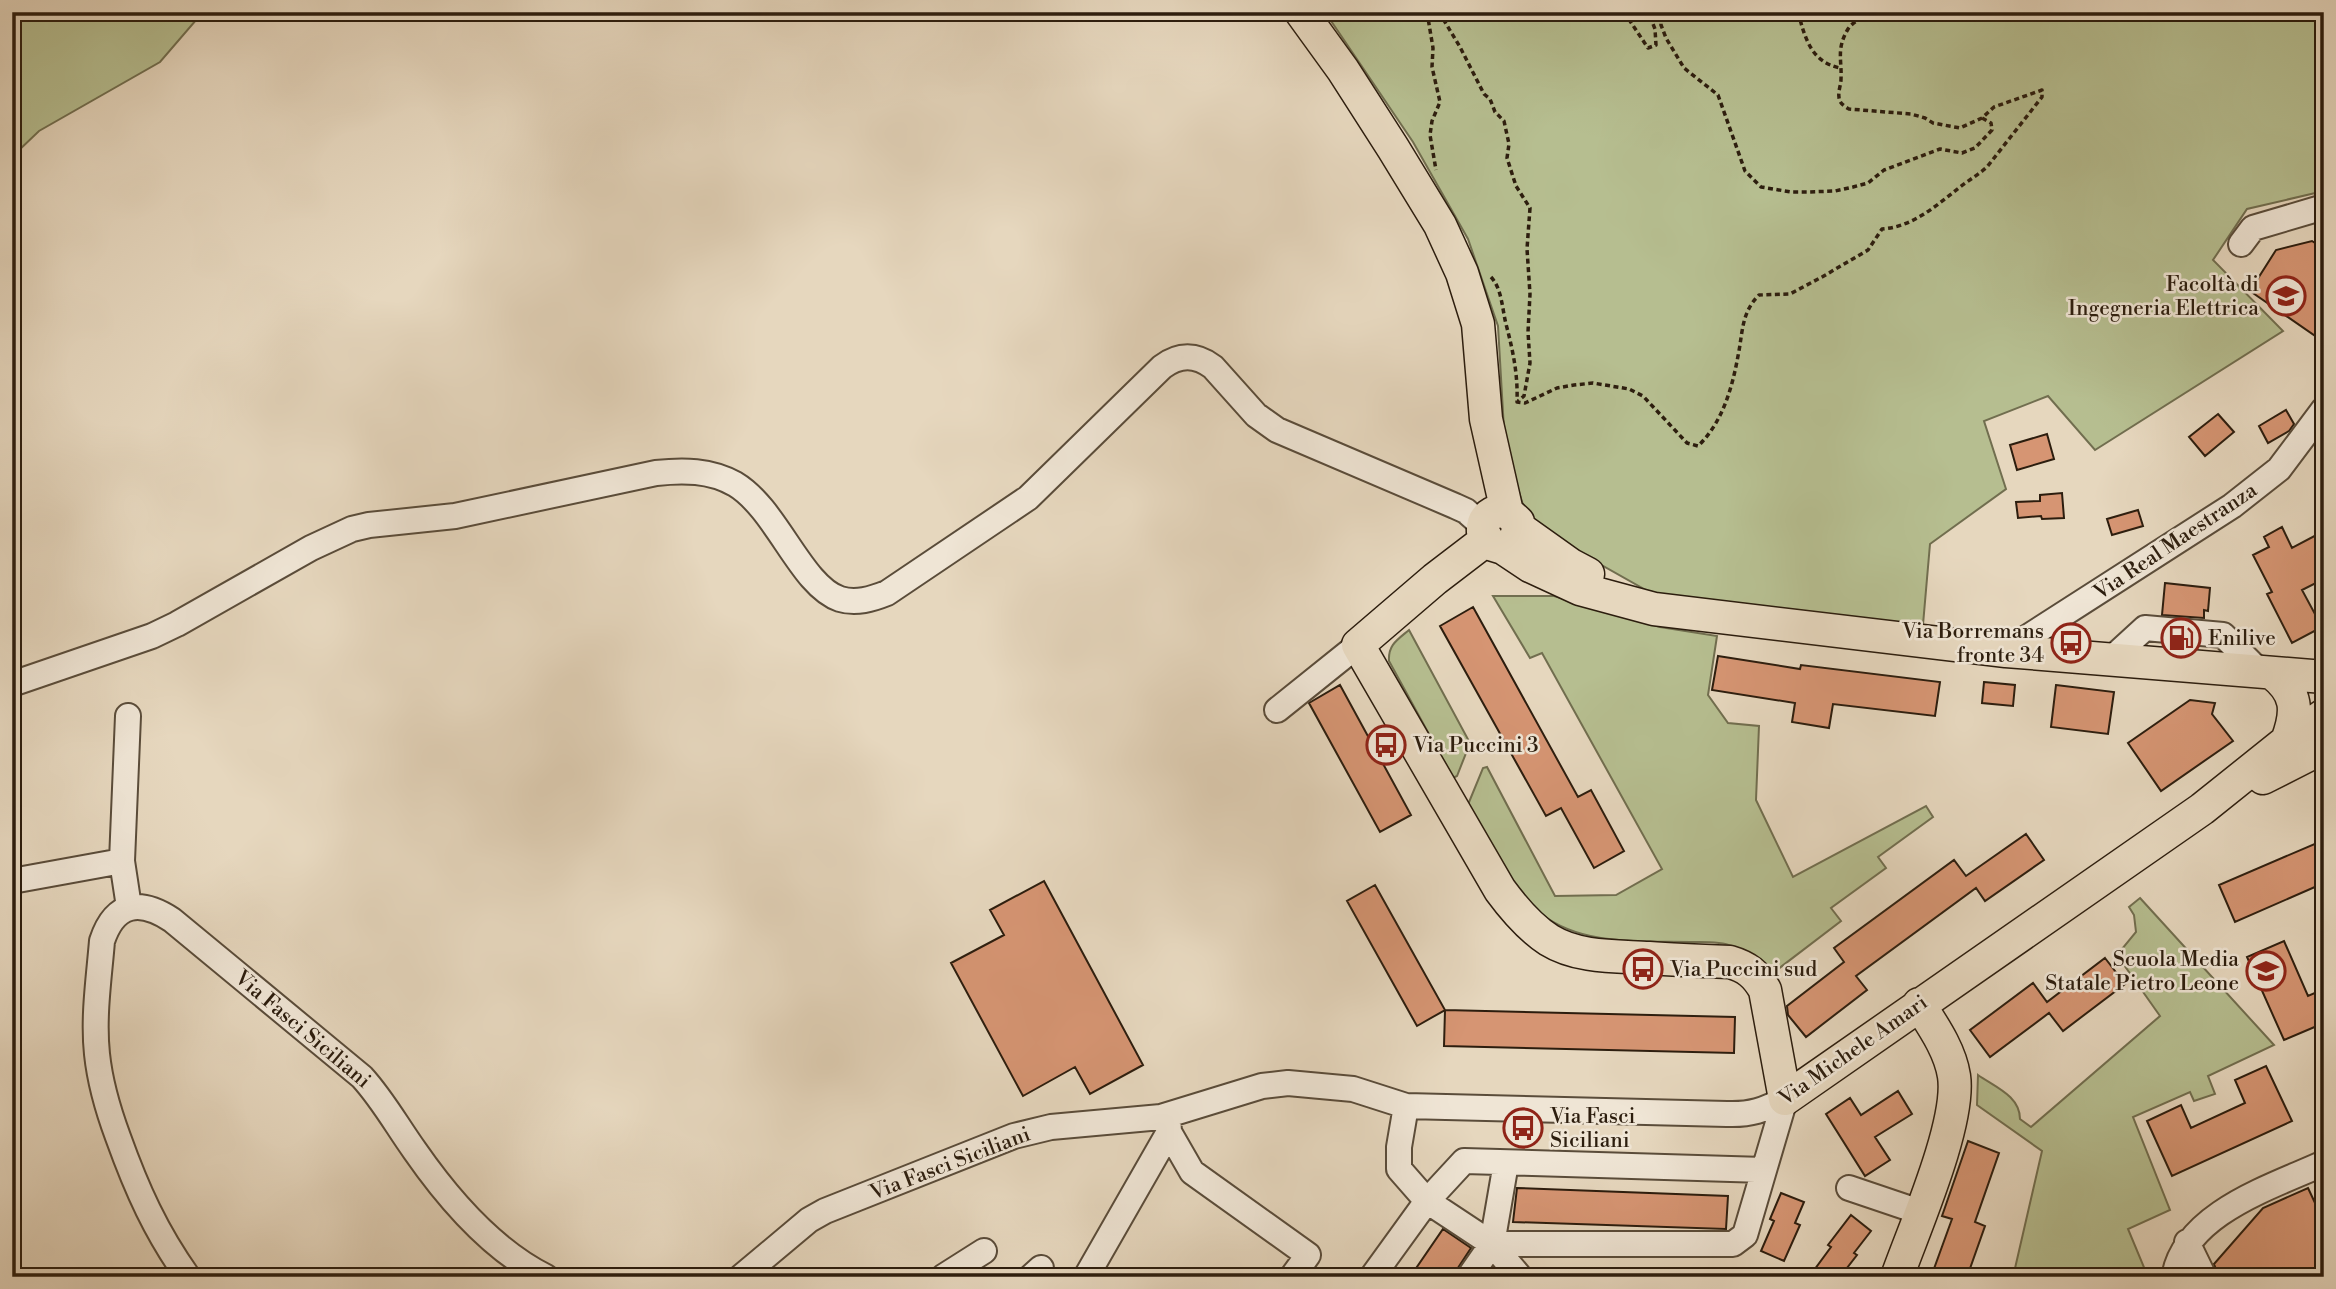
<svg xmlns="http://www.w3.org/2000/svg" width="2336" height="1289" viewBox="0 0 2336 1289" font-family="'Libre Bodoni',serif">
<rect width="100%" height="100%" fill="#e6d7be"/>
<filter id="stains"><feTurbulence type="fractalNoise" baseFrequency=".00286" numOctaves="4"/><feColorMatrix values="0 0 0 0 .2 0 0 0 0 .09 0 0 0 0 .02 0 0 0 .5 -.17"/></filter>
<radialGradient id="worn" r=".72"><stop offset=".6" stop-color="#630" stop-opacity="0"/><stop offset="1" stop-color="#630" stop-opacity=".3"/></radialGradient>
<path fill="#b6be90" stroke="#716e4f" stroke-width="2" d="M12 12H203L160 62 39 131 16 153 12 184Z
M1325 12H2324V191L2247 209 2213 260 2283 331 2095 450 2048 396 1984 421 2006 489 1930 544 1922 636 1660 598 1529 524 1505 447 1498 326 1468 239 1413 142Z
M1493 596H1554L1660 627 1717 636 1708 695 1728 723 1759 726 1756 800 1793 877 1926 806 1933 817 1878 857 1886 868 1831 908 1841 921 1769 976C1758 965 1747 953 1732 946 1720 941 1703 942 1690 942 1640 941 1581 946 1540 913 1506 886 1488 844 1467 807L1483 768 1487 767 1555 896 1616 895 1662 869 1542 653 1530 658Z
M1409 630 1470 743 1457 776 1453 778 1389 661C1388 645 1397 640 1409 630Z
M2140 898 2274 1045 2208 1076 2215 1094 2194 1101 2190 1092 2133 1117 2170 1210 2128 1229 2148 1277H2013L2042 1151 1977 1105 1978 1075C1995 1087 2020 1096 2020 1119L2031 1127 2160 1016 2117 955 2136 932 2134 915 2129 907Z"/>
<path fill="#d69573" stroke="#2c1d0e" stroke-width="2" d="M2312 241 2324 249V342L2250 291 2276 250Z
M2286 410 2294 424 2289 431 2268 443 2259 426Z
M2218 414 2234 432 2205 456 2189 437Z
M2047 434 2054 459 2017 470 2010 445Z
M2062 493 2064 518 2042 519 2041 516 2018 518 2016 502 2040 501V495Z
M2138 510 2143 526 2112 535 2107 519Z
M2282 527 2292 548 2324 531V579L2302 590 2322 627 2292 643 2267 594 2272 592 2253 555 2269 547 2264 537Z
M2165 583 2210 588 2208 611 2204 610V618L2162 615Z
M1473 607 1578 797 1591 790 1624 851 1594 868 1561 808 1546 816 1440 626Z
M1718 656 1800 669 1801 665 1940 682 1935 716 1833 704 1829 728 1792 722 1795 703 1712 690Z
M1984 682 2015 685 2013 706 1982 703Z
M1340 685 1411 815 1380 832 1309 703Z
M2056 685 2114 692 2108 734 2051 727Z
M2190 700 2215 703 2212 714 2233 741 2161 791 2128 743Z
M2026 834 2044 860 1985 901 1976 888 1856 976 1867 990 1806 1037 1788 1015 1787 1006 1844 962 1834 948 1954 860 1966 876Z
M2324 840V883L2235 922 2219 885Z
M1044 881 1143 1065 1090 1094 1075 1067 1023 1096 951 963 1004 935 990 910Z
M1375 885 1445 1010 1417 1026 1347 901Z
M2284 941 2308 996 2324 989V1023L2284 1040 2247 957Z
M2105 958 2125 984 2063 1031 2049 1013 1990 1057 1970 1030 2033 983 2047 1002Z
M1445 1010 1735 1017 1734 1053 1444 1046Z
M2266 1066 2292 1121 2172 1176 2147 1121 2181 1105 2191 1128 2245 1103 2235 1080Z
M1898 1091 1912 1114 1875 1137 1890 1160 1865 1176 1826 1114 1850 1098 1861 1115Z
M1968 1141 1999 1153 1975 1222 1985 1226 1967 1277H1931L1952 1219 1942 1216Z
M1517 1188 1728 1196 1726 1229 1513 1222Z
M2308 1188 2324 1222V1277H2219L2214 1264 2263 1208Z
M1781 1193 1804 1202 1795 1223 1800 1225 1784 1261 1761 1251 1774 1221 1770 1219Z
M1851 1215 1871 1231 1854 1253 1857 1255 1840 1277H1809L1831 1247 1828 1245Z
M1443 1229 1471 1248 1452 1277H1410Z"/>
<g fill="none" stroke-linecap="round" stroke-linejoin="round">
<g stroke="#5a4c3a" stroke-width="28">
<path id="minor" d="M2241 244 2253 228 2324 207
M2006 651 2232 506 2279 469 2324 409
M2110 660 2145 628 2223 635 2260 672
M12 684 152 636 177 624 311 548 352 529 369 525 455 516 656 473C683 470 710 470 735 484 777 509 801 586 840 599 856 604 872 599 887 593L1028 498 1162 367C1179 354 1196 354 1213 367L1256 415 1277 430 1455 506 1466 511 1483 526
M1277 710 1358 645
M122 861 128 716
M12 881 122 861 129 907
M1168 1115 1169 1132 1192 1172 1308 1255 1292 1277
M1506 1163 1492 1244 1520 1277
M1764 1170 1464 1161 1427 1201 1492 1244H1733L1745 1235 1785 1099
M1849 1188 1920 1212
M2187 1242 2204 1277
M188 1277C156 1232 137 1190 118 1137 108 1110 100 1083 97 1054 93 1017 99 978 102 941 115 902 140 899 172 920L362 1077C383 1100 397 1126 415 1151 449 1200 492 1250 546 1277
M741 1277 809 1220 825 1211 1014 1136 1051 1127 1161 1117 1262 1086 1288 1083 1353 1089 1406 1106 1727 1114C1750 1115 1765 1110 1785 1099
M943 1277 984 1251
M1031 1277 1041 1268
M1086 1277 1169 1132
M1372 1277 1427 1201 1399 1169V1147L1406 1106
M1469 1277 1492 1244
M2174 1277C2185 1213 2272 1187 2324 1163"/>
</g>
<g stroke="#2c1d0e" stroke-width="35">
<path id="major" d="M1301 12 1343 70 1393 148 1440 225 1462 273 1478 324 1486 419 1507 512
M1519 528 1514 542 1503 548 1490 544 1483 532C1482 517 1493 509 1507 512L1518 522 1519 528 1571 565 1588 574
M1486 540 1435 579 1358 645 1500 890C1514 909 1529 927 1549 940 1578 958 1616 956 1649 958 1676 960 1703 961 1730 962 1747 967 1756 974 1765 990L1785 1099 2202 809 2287 741 2324 715
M1503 548 1530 566 1580 589 1654 609 2006 651 2324 677
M2272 673C2298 693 2298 711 2287 741
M2263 778 2324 747
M1897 1277C1914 1229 1961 1123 1954 1076 1950 1050 1933 1026 1919 1004"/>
</g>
<path stroke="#2c1d0e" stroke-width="3.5" stroke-dasharray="5 3.5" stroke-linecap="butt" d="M1427 12 1433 48 1432 67 1440 102 1432 121 1430 135 1436 170
M1439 12 1460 47 1484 94 1490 99 1495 112 1504 121 1509 144 1507 158 1516 186 1530 208 1527 249 1530 294 1528 332 1530 363 1524 396 1518 401
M1624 12 1648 48 1656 45 1655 29 1651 19 1654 12 1661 16V25L1666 38 1684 68 1718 95 1745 171 1761 187 1791 192H1807L1835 191 1853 187 1868 183 1884 170 1940 149 1962 153 1975 148 1992 130 1991 123 1982 118
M1798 12C1805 38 1811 62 1840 68
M1491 277C1502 289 1502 308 1506 324 1513 351 1518 374 1517 402L1525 403 1557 388 1574 385 1593 383 1629 389 1643 396 1687 443 1698 446C1722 423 1732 389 1738 356 1743 332 1741 313 1759 295L1790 294 1822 277 1868 250 1882 229C1913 227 1937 205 1960 187 1969 180 1978 175 1987 167L2042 97V90L1994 107 1982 118 1960 128 1933 123 1925 118 1911 114 1849 109C1844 106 1839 103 1839 97 1838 91 1841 85 1841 79 1842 60 1836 49 1848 29 1853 21 1863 19 1870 12"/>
<use href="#minor" stroke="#efe5d5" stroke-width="24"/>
<use href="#major" stroke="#e6d7be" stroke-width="32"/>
</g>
<defs>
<g id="university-ring" transform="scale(2.0125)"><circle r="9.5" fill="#efe5d5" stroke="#8f2418" stroke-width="1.5"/><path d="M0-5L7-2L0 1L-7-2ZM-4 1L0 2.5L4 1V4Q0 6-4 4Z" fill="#8f2418"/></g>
<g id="fuel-ring" transform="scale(2.0125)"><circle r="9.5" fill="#efe5d5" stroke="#8f2418" stroke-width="1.5"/><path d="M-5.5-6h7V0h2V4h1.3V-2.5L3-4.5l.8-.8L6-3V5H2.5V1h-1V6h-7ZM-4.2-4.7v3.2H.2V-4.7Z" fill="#8f2418"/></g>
<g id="bus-ring" transform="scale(2.0125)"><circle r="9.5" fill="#efe5d5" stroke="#8f2418" stroke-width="1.5"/><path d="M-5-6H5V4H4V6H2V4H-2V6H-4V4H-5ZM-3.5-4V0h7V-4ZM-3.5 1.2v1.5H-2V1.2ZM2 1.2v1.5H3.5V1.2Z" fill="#8f2418"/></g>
<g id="school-ring" transform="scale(2.0125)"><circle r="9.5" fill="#efe5d5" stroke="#8f2418" stroke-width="1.5"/><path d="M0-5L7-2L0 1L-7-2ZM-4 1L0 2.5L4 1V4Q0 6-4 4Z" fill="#8f2418"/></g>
</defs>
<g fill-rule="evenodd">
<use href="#university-ring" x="2286" y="296"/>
<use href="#fuel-ring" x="2181" y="638"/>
<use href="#bus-ring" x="2071" y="643"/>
<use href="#bus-ring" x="1386" y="745"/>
<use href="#bus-ring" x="1643" y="969"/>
<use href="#school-ring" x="2266" y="971"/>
<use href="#bus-ring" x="1523" y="1128"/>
</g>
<g text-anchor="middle" stroke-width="5" stroke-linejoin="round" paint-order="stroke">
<g font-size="21" fill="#2c1d0e" stroke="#efe5d5" text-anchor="start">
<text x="2259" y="291" text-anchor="end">Facoltà di<tspan x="2259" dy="24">Ingegneria Elettrica</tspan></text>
<text x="2044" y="638" text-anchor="end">Via Borremans<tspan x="2044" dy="24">fronte 34</tspan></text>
<text x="2208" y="645">Enilive</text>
<text x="1413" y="752">Via Puccini 3</text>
<text x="2239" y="966" text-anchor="end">Scuola Media<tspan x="2239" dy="24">Statale Pietro Leone</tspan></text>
<text x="1670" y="976">Via Puccini sud</text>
<text x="1550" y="1123">Via Fasci<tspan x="1550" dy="24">Siciliani</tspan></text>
</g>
<g font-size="21" fill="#2c1d0e" stroke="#efe5d5">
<text transform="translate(2175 541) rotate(-34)" y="7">Via Real Maestranza</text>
<text transform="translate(303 1029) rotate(40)" y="7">Via Fasci Siciliani</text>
<text transform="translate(1853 1050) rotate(-35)" y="7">Via Michele Amari</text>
<text transform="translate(950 1163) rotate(-21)" y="7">Via Fasci Siciliani</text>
</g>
</g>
<rect width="2336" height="1289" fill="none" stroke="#e6d7be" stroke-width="42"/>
<rect x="14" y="14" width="2308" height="1261" fill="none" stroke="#2c1d0e" stroke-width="3.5"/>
<rect x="21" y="21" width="2294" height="1247" fill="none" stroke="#2c1d0e" stroke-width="2"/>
<rect width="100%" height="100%" filter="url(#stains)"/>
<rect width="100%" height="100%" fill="url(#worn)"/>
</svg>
